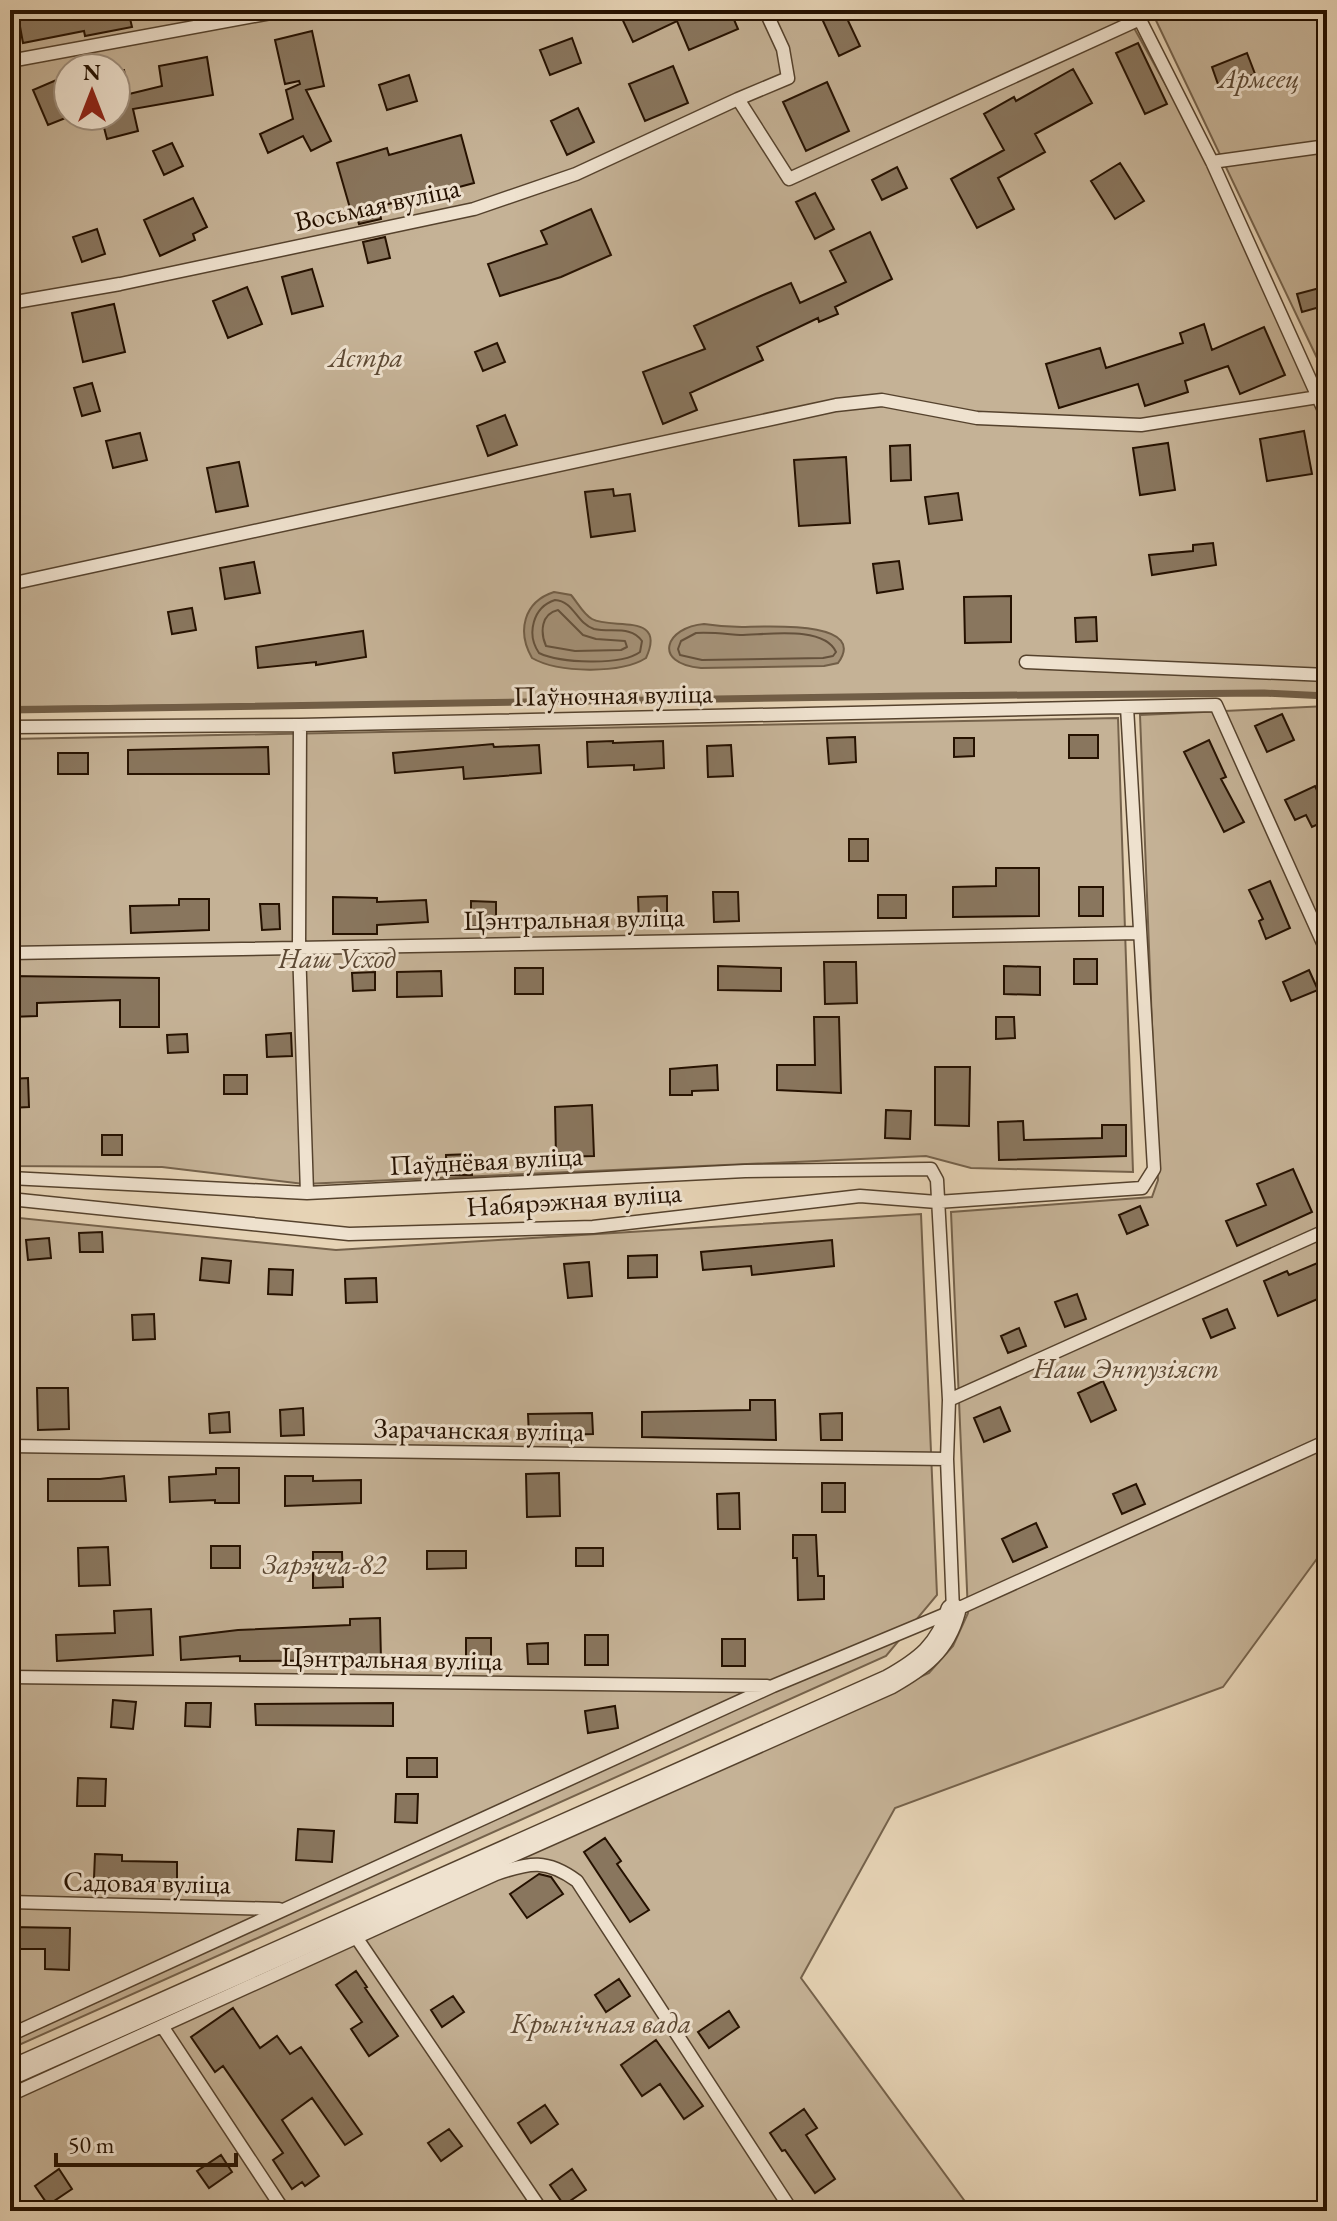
<svg xmlns="http://www.w3.org/2000/svg" width="1337" height="2221" viewBox="0 0 1337 2221" font-family="'EB Garamond',serif">
<rect width="100%" height="100%" fill="#e6d3b5"/>
<filter id="stains"><feTurbulence type="fractalNoise" baseFrequency=".0025" numOctaves="4"/><feColorMatrix values="0 0 0 0 .2 0 0 0 0 .09 0 0 0 0 .02 0 0 0 .5 -.17"/></filter>
<radialGradient id="worn" r=".72"><stop offset=".6" stop-color="#630" stop-opacity="0"/><stop offset="1" stop-color="#630" stop-opacity=".3"/></radialGradient>
<path fill="#c5b296" stroke="#75624b" stroke-width="2" fill-rule="evenodd" d="M10 10H1124L1225 191 1327 429V694L10 707ZM68 68H116V116H68Z
M1151 10H1327V383L1317 358Z
M1327 706V1545L1223 1687 895 1808 801 1978 972 2211H27L13 2190 10 2181V2084L929 1673 953 1646 968 1613 951 1212 1152 1197 1158 1180 1140 715Z
M1118 718 1133 1172 971 1168 926 1156 304 1184 162 1167 10 1166V739Z
M921 1214 937 1595 886 1656 10 2049V1217L336 1250Z"/>
<path fill="#a49177" stroke="#715e47" stroke-width="2" d="M554 592 571 595C578 603 583 614 592 619 612 630 667 612 646 658 621 674 558 673 532 658 517 632 523 602 554 592Z
M704 624C717 626 729 627 742 627 761 627 870 619 838 663L824 666 701 668C651 663 666 627 704 624Z"/>
<g fill="none" stroke-linecap="round" stroke-linejoin="round">
<path stroke="#64513c" stroke-width="2" d="M555 600C574 601 576 623 594 629 611 633 631 625 642 641L640 652C621 666 560 663 539 653 526 634 533 607 555 600Z
M558 610 583 635 596 639 625 641 627 647 621 650 575 651 546 646C540 632 541 614 558 610Z
M696 633C711 632 726 634 740 635 765 635 824 625 836 652L833 656 823 658 702 660 680 655 678 649 681 641Z"/>
<path stroke="#715e47" stroke-width="7" d="M10 710 914 696 1264 693 1327 696"/>
</g>
<path fill="#89765e" stroke="#251100" stroke-width="2" d="M17 10H128L132 27 85 36 84 31 23 43Z
M618 10H730L738 29 689 50 677 21 633 42Z
M818 10H843L860 46 839 56Z
M312 31 324 86 306 90 331 141 311 151 303 136 268 153 260 134 293 119 286 90 300 84 299 81 285 84 275 40Z
M572 38 581 63 550 75 540 50Z
M1138 43 1167 104 1145 114 1116 53Z
M1247 53 1255 74 1219 87 1212 67Z
M207 57 213 95 133 109 138 131 107 139 101 116H116V71L124 70 129 94 162 86 159 66Z
M673 66 688 103 645 121 629 84Z
M1073 69 1092 103 1035 134 1045 152 998 178 1014 209 977 228 951 179 1004 150 984 114 1014 97 1016 101Z
M68 75V117L48 125 33 90Z
M409 75 417 101 387 110 379 85Z
M827 82 849 131 806 151 783 102Z
M578 108 594 142 567 155 551 121Z
M461 135 474 183 433 194 432 191 379 207 381 219 359 224 356 214 352 215 337 163 387 148 389 155Z
M172 143 183 166 164 175 153 151Z
M1120 163 1144 201 1115 219 1091 181Z
M897 167 907 188 882 200 872 180Z
M815 193 834 229 815 239 796 202Z
M193 198 207 227 193 234 195 240 160 256 144 220Z
M591 209 611 255 561 277 500 296 488 264 547 244 541 231Z
M97 229 105 254 82 262 73 237Z
M870 232 892 279 835 307 838 314 819 322 818 318 757 347 763 360 690 393 697 410 663 424 643 372 705 349 694 326 763 295 791 283 800 303 846 282 830 251Z
M385 237 390 258 368 263 363 242Z
M312 269 323 306 292 314 282 277Z
M1327 286V305L1302 312 1297 294Z
M247 287 262 324 228 338 213 301Z
M114 304 125 352 83 362 72 313Z
M1204 324 1212 350 1264 327 1285 375 1240 394 1228 366 1185 381 1188 392 1145 406 1138 384 1059 408 1046 364 1100 348 1106 368 1183 343 1180 333Z
M497 343 505 362 483 371 475 352Z
M92 383 100 411 82 416 74 388Z
M505 415 517 445 488 456 477 426Z
M1304 431 1312 474 1267 481 1260 439Z
M140 433 147 460 113 468 106 441Z
M1168 443 1175 490 1140 495 1133 448Z
M910 445 911 480 891 481 890 446Z
M846 457 850 523 799 526 794 460Z
M239 462 248 506 216 512 207 468Z
M613 489 614 496 630 494 635 531 591 537 585 492Z
M958 493 962 520 929 524 925 497Z
M1213 543 1216 565 1152 575 1149 555 1193 551V545Z
M899 561 903 589 877 593 873 564Z
M254 562 260 593 225 599 220 568Z
M1011 596V642L965 643 964 597Z
M192 608 196 630 172 634 168 612Z
M1096 617 1097 641 1076 642 1075 618Z
M363 631 366 657 316 665V662L258 668 256 647Z
M1282 714 1294 740 1267 752 1255 726Z
M1069 735H1098V758H1069Z
M855 737 856 762 829 764 827 738Z
M954 738H974V756L954 757Z
M1209 740 1226 777 1221 779 1244 822 1224 832 1184 752Z
M613 741V743L663 741 664 768 634 770V765L588 767 587 742Z
M493 744 494 747 539 745 541 773 464 779 463 767 395 773 393 753Z
M731 745 733 776 708 777 707 746Z
M268 747 269 774H128V750Z
M58 753H88V774H58Z
M1315 786 1327 811V820L1312 827 1306 815 1295 820 1285 800Z
M849 839H868V861H849Z
M996 868H1039V916L953 917V887L996 886Z
M1270 881 1290 928 1266 939 1259 921 1263 919 1249 890Z
M1079 887H1103V916H1079Z
M713 892H738L739 921 714 922Z
M878 895H906V918H878Z
M667 896V924L639 925 638 897Z
M333 897 377 898V902L426 900 428 922 377 925V934H333Z
M179 899H209V930L131 933 130 906 179 905Z
M471 901 496 902V926H471Z
M260 904H279L280 929 262 930Z
M1074 959H1097V984H1074Z
M824 962H856L857 1003 825 1004Z
M718 966 781 968V991L718 990Z
M1004 966 1040 967V995L1004 994Z
M515 968H543V994H515Z
M1309 970 1318 990 1291 1001 1283 982Z
M441 971 442 996 397 997V972Z
M375 972V990L353 991 352 973Z
M10 976 159 978V1027H120V1000L37 1003V1016L10 1017Z
M814 1017H839L841 1093 777 1090V1065H815Z
M996 1017H1014L1015 1038 996 1039Z
M291 1033 292 1056 267 1057 266 1035Z
M187 1034 188 1052 168 1053 167 1035Z
M717 1065 718 1090 692 1091V1095H670V1069Z
M935 1067H970L969 1126 935 1125Z
M224 1075H247V1094H224Z
M28 1078 29 1107 10 1108V1079Z
M592 1105 594 1156 556 1157 555 1107Z
M886 1110 911 1111 910 1139 885 1138Z
M1023 1121 1024 1140 1102 1138V1125H1126V1156L999 1160 998 1122Z
M102 1135H122V1155H102Z
M472 1154V1175H446V1155Z
M1293 1169 1312 1212 1237 1246 1226 1221 1266 1205 1257 1184Z
M1140 1206 1148 1225 1127 1234 1119 1215Z
M102 1232 103 1252H80L79 1233Z
M49 1238 51 1258 28 1260 26 1240Z
M832 1240 834 1266 752 1275 751 1266 703 1270 701 1252Z
M657 1255V1277L628 1278V1256Z
M202 1258 231 1261 229 1283 200 1280Z
M1327 1259V1295L1278 1316 1264 1281 1287 1271 1289 1275Z
M589 1262 592 1296 568 1298 564 1264Z
M269 1269 293 1270 292 1295 268 1294Z
M376 1278 377 1302 346 1303 345 1279Z
M1077 1294 1086 1319 1065 1327 1055 1302Z
M1227 1309 1235 1328 1211 1338 1203 1319Z
M154 1314 155 1339 133 1340 132 1315Z
M1019 1328 1026 1346 1008 1353 1001 1336Z
M1103 1381 1116 1410 1091 1422 1078 1393Z
M37 1388H68L69 1429 38 1430Z
M750 1400H775L776 1440 642 1437V1412L750 1410Z
M1000 1407 1010 1431 984 1442 974 1418Z
M303 1408 304 1435 281 1436 280 1410Z
M229 1412 230 1432 210 1433 209 1414Z
M592 1413 593 1434 529 1436 528 1414Z
M842 1413V1440H821L820 1414Z
M216 1468H239V1503H215V1500L170 1502 169 1477 216 1474Z
M559 1473 560 1516 527 1517 526 1474Z
M124 1476 126 1501H48V1479H100Z
M285 1476H313V1481L361 1480V1503L285 1506Z
M822 1483H845V1512H822Z
M1136 1484 1145 1504 1122 1514 1113 1494Z
M739 1493 740 1529H718L717 1494Z
M1036 1523 1047 1547 1013 1562 1002 1539Z
M793 1535H816L818 1576H824V1599L798 1600 797 1558H793Z
M211 1546H240V1568H211Z
M108 1547 110 1585 79 1586 78 1548Z
M576 1548H603V1566H576Z
M427 1551H466V1568L427 1569Z
M313 1552H342L343 1587 313 1588Z
M151 1609 153 1655 57 1661 56 1635 115 1633 114 1611Z
M380 1618 381 1660 240 1661V1656L181 1660 180 1637 238 1630 350 1625V1619Z
M585 1635H608V1665H585Z
M466 1638H491V1663H466Z
M722 1639H745V1666H722Z
M548 1643V1664H528L527 1644Z
M113 1700 136 1702 133 1729 111 1727Z
M186 1703H211L210 1727 185 1726Z
M393 1703V1726L256 1725 255 1704Z
M615 1706 618 1728 588 1733 585 1711Z
M407 1758H437V1777H407Z
M78 1778 106 1779 105 1806H77Z
M396 1794H418L417 1823 395 1822Z
M298 1829 334 1831 332 1862 296 1860Z
M605 1838 621 1861 617 1864 649 1910 630 1922 584 1852Z
M95 1854 122 1855V1861L177 1862V1882L94 1878Z
M539 1874 551 1877 563 1894 527 1918 510 1894Z
M10 1927 70 1928 69 1970 45 1969V1949H10Z
M356 1971 367 1987 365 1988 398 2036 369 2056 351 2029 362 2022 336 1985Z
M619 1979 630 1996 606 2012 595 1995Z
M453 1996 464 2012 442 2027 431 2010Z
M233 2008 260 2048 277 2036 290 2054 301 2047 362 2134 345 2145 312 2098 282 2120 319 2176 305 2186 302 2182 292 2189 273 2160 283 2153 223 2066 215 2072 191 2037Z
M729 2011 739 2027 709 2048 698 2032Z
M656 2040 703 2106 684 2119 660 2084 642 2096 621 2065Z
M545 2105 558 2124 531 2143 518 2123Z
M804 2109 817 2128 806 2135 835 2179 815 2193 785 2150 782 2151 770 2133Z
M449 2129 462 2146 441 2161 428 2143Z
M221 2155 232 2172 209 2188 197 2171Z
M59 2169 72 2189 48 2205 35 2186Z
M572 2169 586 2190 564 2205 550 2185Z"/>
<g fill="none" stroke-linecap="round" stroke-linejoin="round">
<g stroke="#55422d" stroke-width="15">
<path id="service" d="M765 10 783 49 788 78 738 99 789 179 1140 19
M1135 10 1212 162 1327 417
M10 61 287 10
M1212 162 1327 146
M10 303 120 284 474 209 576 174 738 99
M10 584 836 405 882 400 977 418 1141 425 1318 397 1327 398
M1026 662 1327 675
M300 725 299 947 307 1193
M10 727 300 725 1216 705 1327 952
M10 953 1139 933
M10 1178 307 1193 745 1171 931 1169 937 1180 949 1400 947 1459 953 1611
M10 1199 349 1234 593 1227 860 1196 937 1202 1142 1188 1154 1169 1127 707
M949 1400 1327 1230
M10 1446 947 1459
M10 1677 767 1686
M10 1902 279 1909
M356 1937 542 2211
M162 2026 284 2211
M10 2035 773 1686 953 1611 1327 1441
M10 2095 496 1874C530 1862 547 1859 577 1881L792 2211"/>
</g>
<g stroke="#55422d" stroke-width="27">
<path id="minor" d="M10 2073 889 1682C921 1664 943 1648 953 1611"/>
</g>
<use href="#service" stroke="#efe2cf" stroke-width="12"/>
<use href="#minor" stroke="#efe2cf" stroke-width="24"/>
</g>
<g text-anchor="middle" stroke-width="6" stroke-linejoin="round" paint-order="stroke">
<g font-size="28" font-style="italic" fill="#5d4934" stroke="#efe2cf">
<text x="1259" y="88">Армеец</text>
<text x="366" y="367">Астра</text>
<text x="337" y="968">Наш Усход</text>
<text x="1126" y="1378">Наш Энтузіяст</text>
<text x="324" y="1574">Зарэчча-82</text>
<text x="601" y="2033">Крынічная вада</text>
</g>
<g font-size="28" fill="#251100" stroke="#efe2cf">
<text transform="translate(377 204) rotate(-12)" y="10">Восьмая вуліца</text>
<text transform="translate(613 694) rotate(-1)" y="10">Паўночная вуліца</text>
<text transform="translate(574 918) rotate(-1)" y="10">Цэнтральная вуліца</text>
<text transform="translate(486 1160) rotate(-3)" y="10">Паўднёвая вуліца</text>
<text transform="translate(574 1199) rotate(-4)" y="10">Набярэжная вуліца</text>
<text transform="translate(479 1429) rotate(1)" y="10">Зарачанская вуліца</text>
<text transform="translate(392 1658) rotate(1)" y="10">Цэнтральная вуліца</text>
<text transform="translate(147 1882) rotate(1)" y="10">Садовая вуліца</text>
</g>
</g>
<rect width="1337" height="2221" fill="none" stroke="#e6d3b5" stroke-width="40"/>
<rect x="12" y="12" width="1313" height="2197" fill="none" stroke="#251100" stroke-width="4"/>
<rect x="20" y="20" width="1297" height="2181" fill="none" stroke="#251100" stroke-width="2"/>
<g transform="translate(92 92)"><circle r="38" fill="#efe2cf" stroke="#9e8e7c" stroke-width="2"/>
<path d="M0-6L14 30L0 20L-14 30Z" fill="#8f2418"/>
<text y="-12" font-size="22" font-weight="bold" text-anchor="middle" fill="#251100">N</text>
</g>
<path d="M56 2153v12h180v-12" fill="none" stroke="#251100" stroke-width="4"/>
<text x="68" y="2153" font-size="24" fill="#251100" stroke="#efe2cf" stroke-width="6" paint-order="stroke">50 m</text>
<rect width="100%" height="100%" filter="url(#stains)"/>
<rect width="100%" height="100%" fill="url(#worn)"/>
</svg>
